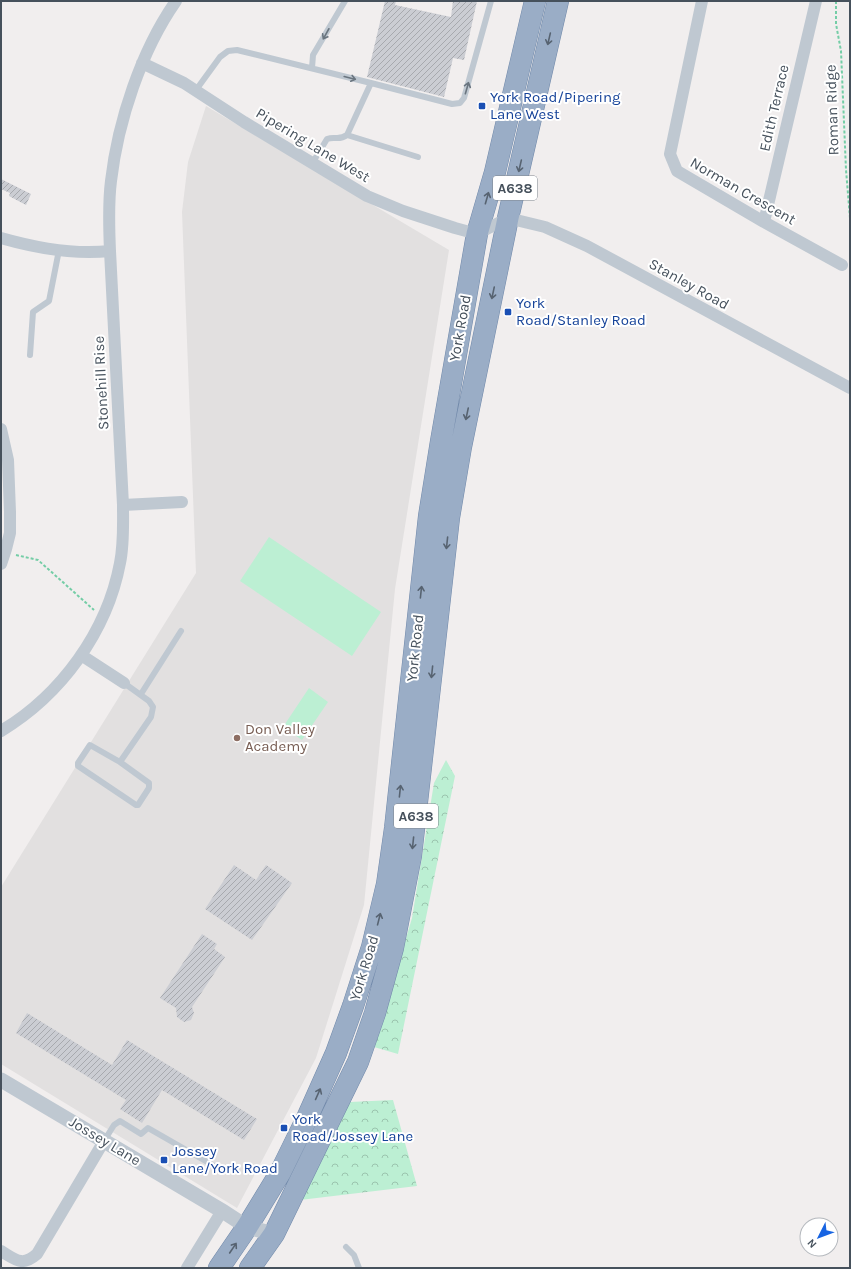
<svg xmlns="http://www.w3.org/2000/svg" width="851" height="1269" viewBox="0 0 851 1269" font-family="Karla,sans-serif">
<defs>
<pattern id="forest-crowns" width="20" height="18" patternUnits="userSpaceOnUse"><rect width="20" height="18" fill="#bcefd3"/><path d="M2 6a3 3 0 1 1 6 0M12 15a3 3 0 1 1 6 0" fill="none" stroke="#9bc4ae"/></pattern>
<pattern id="building-hatch" width="6" height="6" patternUnits="userSpaceOnUse"><rect width="6" height="6" fill="#cbcdd3"/><path d="M-1 1l2-2M0 6l6-6M5 7l2-2" fill="none" stroke="#a7a9ae"/></pattern>
</defs>
<rect width="100%" height="100%" fill="#f1eeee"/>
<path fill="#e2e0e0" d="M206 106 449 250 395 589 364 905 316 1058 237 1208 1 1064V887L196 573 182 212 188 162Z"/>
<path fill="url(#forest-crowns)" d="M446 760 455 776 398 1054 374 1047 412 918 434 783Z
M393 1100 417 1186 300 1200 350 1102Z"/>
<path fill="#bcefd3" d="M269 537 381 612 352 656 240 581Z
M309 688 328 702 302 740 283 727Z"/>
<path fill="url(#building-hatch)" d="M385 1H396L395 5 451 17 453 1H477L464 60 453 58 444 97 367 77Z
M1 179 31 194 26 205 9 196 10 193 1 189Z
M234 865 256 880 266 865 292 883 252 940 205 909Z
M202 934 217 944 214 949 225 957 192 1007 194 1013 191 1020 184 1022 177 1017 176 1008 160 998Z
M27 1013 112 1065 127 1040 257 1119 244 1140 162 1090 142 1123 120 1109 126 1100 16 1033Z"/>
<g fill="none" stroke-linecap="round" stroke-linejoin="round">
<g stroke="#7189aa" stroke-width="22">
<path id="trunk" d="M219 1268 247 1227 280 1173 307 1118 336 1053 353 1006 372 947 387 884 395 828 429 516 441 441 477 234 495 172 535 1
M250 1268 274 1234 358 1062 375 1013 393 948 411 856 449 518 461 447 508 218 558 1"/>
</g>
<path stroke="#74cda6" stroke-width="2" stroke-dasharray="3 2" stroke-linecap="butt" d="M836 1V24L841 51 846 170 850 218
M16 555 38 560 94 610"/>
<path stroke="#bfc8d1" stroke-width="6" d="M312 68 313 55 345 1
M196 90 220 57 228 51 237 50 371 83 452 104 460 103 464 98 491 1
M347 135 418 157
M313 162 327 139C335 136 339 141 347 135L371 83
M30 355 33 312 49 301 59 250
M141 694 181 631
M120 762 90 745 78 763V766L136 805H138L149 788V783L120 762 151 717 153 707 149 701 124 683
M104 1141 114 1125 120 1121 141 1134 148 1128 223 1171
M346 1247 354 1255 359 1268"/>
<path stroke="#bfc8d1" stroke-width="12" d="M702 1 670 154 677 171 764 222 842 265
M142 63 184 83 244 122 367 196 403 211 455 228 477 234 508 218 545 227 587 246 850 388
M764 222 816 1
M1 238C36 248 73 255 110 251
M1 429 8 460 10 512V533L6 549 1 564
M123 505 182 502
M81 655 124 683
M1 731C61 695 107 632 120 563 124 544 123 524 123 505L110 251C109 228 108 204 111 181 118 121 141 51 176 1
M1 1251C16 1260 22 1267 37 1254L104 1141
M187 1268 222 1211"/>
<path stroke="#bfc8d1" stroke-width="15" d="M1 1080 224 1212 247 1227 274 1234"/>
<use href="#trunk" stroke="#9aadc6" stroke-width="21"/>
</g>
<defs><path id="oneway-shaft" d="M-6 0H5M1.5-3L5.5 0L1.5 3" fill="none" stroke-width="1.6" stroke-linecap="round" stroke-linejoin="round"/></defs>
<g stroke="#6a757f">
<use href="#oneway-shaft" transform="translate(326 34) rotate(119)"/>
<use href="#oneway-shaft" transform="translate(350 78) rotate(14)"/>
<use href="#oneway-shaft" transform="translate(467 88) rotate(-74)"/>
</g>
<g stroke="#576371">
<use href="#oneway-shaft" transform="translate(549 39) rotate(103)"/>
<use href="#oneway-shaft" transform="translate(520 166) rotate(103)"/>
<use href="#oneway-shaft" transform="translate(487 198) rotate(-74)"/>
<use href="#oneway-shaft" transform="translate(493 293) rotate(102)"/>
<use href="#oneway-shaft" transform="translate(467 414) rotate(102)"/>
<use href="#oneway-shaft" transform="translate(447 543) rotate(96)"/>
<use href="#oneway-shaft" transform="translate(421 592) rotate(-84)"/>
<use href="#oneway-shaft" transform="translate(432 672) rotate(96)"/>
<use href="#oneway-shaft" transform="translate(400 791) rotate(-84)"/>
<use href="#oneway-shaft" transform="translate(413 843) rotate(96)"/>
<use href="#oneway-shaft" transform="translate(379 919) rotate(-76)"/>
<use href="#oneway-shaft" transform="translate(318 1094) rotate(-66)"/>
<use href="#oneway-shaft" transform="translate(233 1248) rotate(-56)"/>
</g>
<g fill="#1a4fb4" stroke="#fff" stroke-width="1.5">
<rect x="478" y="102" width="8" height="8" rx="2"/>
<rect x="504" y="308" width="8" height="8" rx="2"/>
<rect x="280" y="1124" width="8" height="8" rx="2"/>
<rect x="160" y="1156" width="8" height="8" rx="2"/>
</g>
<circle fill="#8d6e63" stroke="#fff" stroke-width="1.5" cx="237" cy="738" r="4"/>
<g text-anchor="middle" stroke-width="4" stroke-linejoin="round" paint-order="stroke">
<g fill="#fff" stroke="#7e858d" stroke-width="1">
<rect x="493" y="176" width="44" height="24" rx="3"/>
<rect x="394" y="804" width="44" height="24" rx="3"/>
</g>
<g font-size="14" font-weight="bold" fill="#46515c">
<text x="515" y="193">A638</text>
<text x="416" y="821">A638</text>
</g>
<g font-size="15" fill="#164399" stroke="#fff" text-anchor="start">
<text x="490" y="102">York Road/Pipering<tspan x="490" dy="17">Lane West</tspan></text>
<text x="516" y="308">York<tspan x="516" dy="17">Road/Stanley Road</tspan></text>
<text x="292" y="1124">York<tspan x="292" dy="17">Road/Jossey Lane</tspan></text>
<text x="172" y="1156">Jossey<tspan x="172" dy="17">Lane/York Road</tspan></text>
</g>
<g font-size="15" fill="#46515c" stroke="#fff">
<text transform="translate(774 108) rotate(-77)" y="5">Edith Terrace</text>
<text transform="translate(832 110) rotate(-92)" y="5">Roman Ridge</text>
<text transform="translate(313 145) rotate(31)" y="5">Pipering Lane West</text>
<text transform="translate(743 191) rotate(30)" y="5">Norman Crescent</text>
<text transform="translate(689 284) rotate(29)" y="5">Stanley Road</text>
<text transform="translate(460 328) rotate(-80)" y="5">York Road</text>
<text transform="translate(101 383) rotate(-93)" y="5">Stonehill Rise</text>
<text transform="translate(415 648) rotate(-84)" y="5">York Road</text>
<text transform="translate(364 968) rotate(-73)" y="5">York Road</text>
<text transform="translate(105 1141) rotate(31)" y="5">Jossey Lane</text>
</g>
<g font-size="15" fill="#785e54" stroke="#fff" text-anchor="start">
<text x="245" y="734">Don Valley<tspan x="245" dy="17">Academy</tspan></text>
</g>
</g>
<rect width="851" height="1269" fill="none" stroke="#46515c" stroke-width="4"/>
<g transform="translate(819 1237) rotate(228)"><circle r="19" fill="#ffffff" stroke="#b5b9be"/>
<path d="M0-3L7 15L0 10L-7 15Z" fill="#1764e2"/>
<text y="-6" font-size="11" font-weight="bold" text-anchor="middle" fill="#46515c">N</text>
</g>
</svg>
